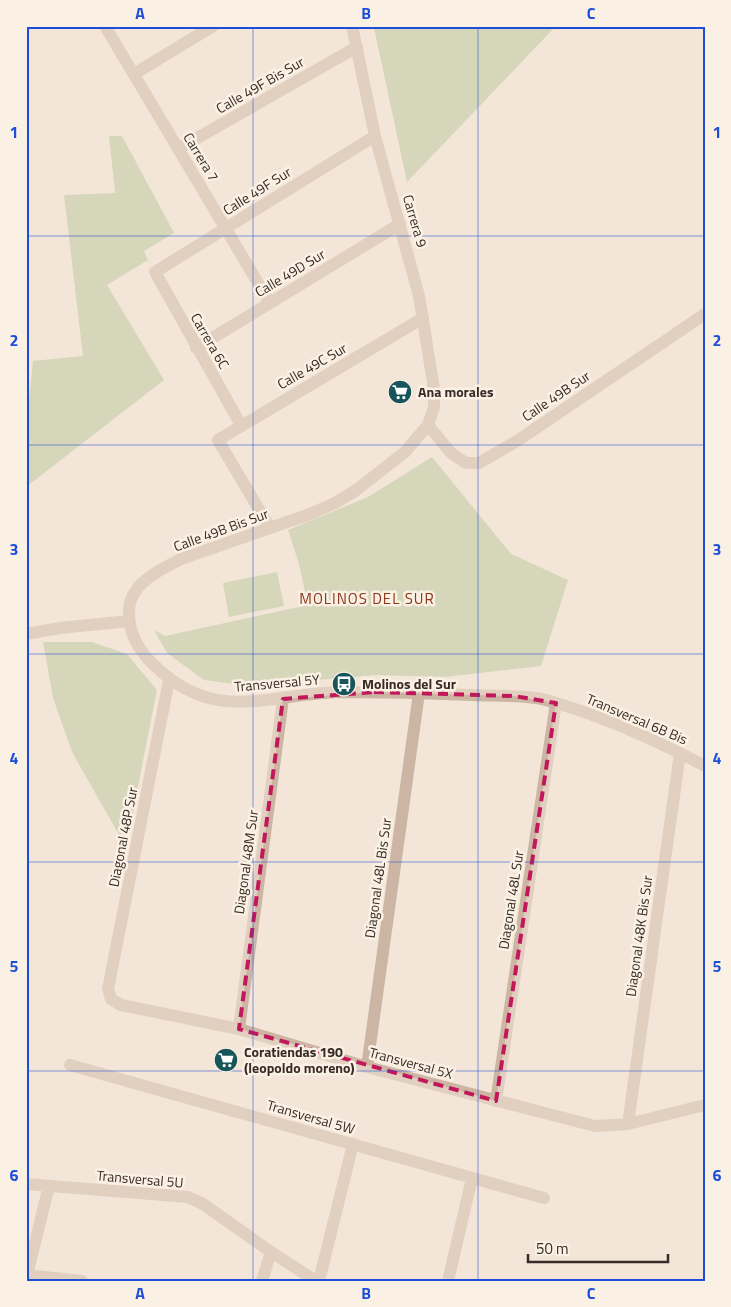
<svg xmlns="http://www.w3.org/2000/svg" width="731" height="1307" viewBox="0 0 731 1307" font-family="'Titillium Web',sans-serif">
<rect width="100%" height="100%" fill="#f3e6d8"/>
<path fill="#b3c397" d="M379 26H556L407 182 374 28Z
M109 136H122L174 233 144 251 148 260 107 285 164 380 26 487V431L33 361 83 356 64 195 115 193Z
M432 457 511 554 568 580 541 666 445 677 376 675 248 686 204 680 167 653 154 630 165 636 308 605 299 564 288 530 368 497Z
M277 572 284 606 229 617 223 583Z
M43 642H92L127 654 157 690 126 847 72 752 53 698Z"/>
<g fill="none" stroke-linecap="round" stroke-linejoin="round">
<path stroke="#ccb6a3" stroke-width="12" d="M105 26 270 303
M134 74 213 26
M178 149 357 47
M196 348 400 224
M241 425 155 272 375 136
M428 425 451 453 466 463H479L517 441 705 314
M270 528 218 440 423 318
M169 680 108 989 111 999 121 1005 239 1029 367 1067 595 1126 628 1124 705 1105
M239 1029 283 699
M70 1065 544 1198
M367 1067 419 693
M496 1101 556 703
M628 1124 680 753
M26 1184 188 1197 203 1204 271 1252 316 1281
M26 1275 82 1281
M26 1279 49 1186
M262 1281 271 1252
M319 1281 353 1144
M448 1281 472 1178"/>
<path stroke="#ccb6a3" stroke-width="12" d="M352 26 375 136 419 296 434 389V407L428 425 405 452 355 491 335 503 310 514 181 559C159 570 128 584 129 613 129 634 139 651 154 665 215 725 267 694 340 692 384 692 428 693 472 695 493 696 516 695 537 698 548 700 559 704 569 707 617 722 661 743 705 766
M26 634 60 628 129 621"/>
</g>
<path d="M0 0H731V1307H0ZM374 692 514 696 556 703 496 1101 239 1029 283 699Z" fill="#f3e6d8" fill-opacity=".55" fill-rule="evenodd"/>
<path fill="none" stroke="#c2185b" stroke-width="4" stroke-dasharray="10 6" stroke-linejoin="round" d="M374 692 514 696 556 703 496 1101 239 1029 283 699Z"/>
<path fill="none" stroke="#1d4ed8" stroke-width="1" stroke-opacity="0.55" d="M253 26V1281M478 26V1281M26 236H705M26 445H705M26 654H705M26 862H705M26 1071H705"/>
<defs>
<g id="supermarket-disc" transform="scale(1.25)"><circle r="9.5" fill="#18555a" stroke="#faf1e4"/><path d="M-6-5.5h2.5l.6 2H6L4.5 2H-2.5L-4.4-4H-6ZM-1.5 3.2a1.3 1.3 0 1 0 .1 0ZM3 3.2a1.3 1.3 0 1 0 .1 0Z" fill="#fff"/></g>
<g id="bus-disc" transform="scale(1.25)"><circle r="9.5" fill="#18555a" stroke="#faf1e4"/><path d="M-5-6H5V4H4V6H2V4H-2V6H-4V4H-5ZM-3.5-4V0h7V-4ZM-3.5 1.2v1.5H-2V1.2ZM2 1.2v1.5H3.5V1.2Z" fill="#fff"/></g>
</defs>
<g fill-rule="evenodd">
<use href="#supermarket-disc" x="400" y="392"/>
<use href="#bus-disc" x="344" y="684"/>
<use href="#supermarket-disc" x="226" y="1060"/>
</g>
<g text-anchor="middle" stroke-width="5" stroke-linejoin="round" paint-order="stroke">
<g font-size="14" fill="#362b26" stroke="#faf1e4">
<text transform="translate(260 85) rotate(-30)" y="5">Calle 49F Bis Sur</text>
<text transform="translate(201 157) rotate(59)" y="5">Carrera 7</text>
<text transform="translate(257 191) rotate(-32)" y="5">Calle 49F Sur</text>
<text transform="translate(415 221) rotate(74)" y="5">Carrera 9</text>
<text transform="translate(290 273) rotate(-31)" y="5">Calle 49D Sur</text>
<text transform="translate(210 341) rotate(60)" y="5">Carrera 6C</text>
<text transform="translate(312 366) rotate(-30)" y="5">Calle 49C Sur</text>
<text transform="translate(556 396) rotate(-34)" y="5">Calle 49B Sur</text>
<text transform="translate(221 530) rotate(-20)" y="5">Calle 49B Bis Sur</text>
<text transform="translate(277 683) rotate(-5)" y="5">Transversal 5Y</text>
<text transform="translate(637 719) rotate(23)" y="5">Transversal 6B Bis</text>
<text transform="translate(123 837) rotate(-79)" y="5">Diagonal 48P Sur</text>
<text transform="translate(246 862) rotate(-82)" y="5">Diagonal 48M Sur</text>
<text transform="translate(378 878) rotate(-82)" y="5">Diagonal 48L Bis Sur</text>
<text transform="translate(511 900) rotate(-81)" y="5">Diagonal 48L Sur</text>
<text transform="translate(639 936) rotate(-82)" y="5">Diagonal 48K Bis Sur</text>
<text transform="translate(411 1063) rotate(15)" y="5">Transversal 5X</text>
<text transform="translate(311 1117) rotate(16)" y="5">Transversal 5W</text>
<text transform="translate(140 1179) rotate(5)" y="5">Transversal 5U</text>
</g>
<g font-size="14" font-weight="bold" fill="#362b26" stroke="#faf1e4" text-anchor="start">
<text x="418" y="397">Ana morales</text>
<text x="362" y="689">Molinos del Sur</text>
<text x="244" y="1057">Coratiendas 190<tspan x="244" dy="16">(leopoldo moreno)</tspan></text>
</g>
<g font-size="15" letter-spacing="1" fill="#8b3619" stroke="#faf1e4">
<text x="367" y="604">MOLINOS DEL SUR</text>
</g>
</g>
<rect width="731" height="1307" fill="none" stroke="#faf1e4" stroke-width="55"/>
<path d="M528 1254v8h140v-8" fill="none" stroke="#362b26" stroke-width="2.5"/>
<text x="536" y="1254" font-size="15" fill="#362b26" stroke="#faf1e4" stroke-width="4" paint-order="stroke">50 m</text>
<rect x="28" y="28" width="676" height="1252" fill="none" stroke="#1d4ed8" stroke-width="2"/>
<g font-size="16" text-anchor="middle" font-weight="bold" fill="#1d4ed8">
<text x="140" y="19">A</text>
<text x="366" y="19">B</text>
<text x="591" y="19">C</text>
<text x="14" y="138">1</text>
<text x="717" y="138">1</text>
<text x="14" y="346">2</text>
<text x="717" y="346">2</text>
<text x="14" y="555">3</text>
<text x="717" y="555">3</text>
<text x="14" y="764">4</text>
<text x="717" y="764">4</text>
<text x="14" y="972">5</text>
<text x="717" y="972">5</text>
<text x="14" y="1181">6</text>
<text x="717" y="1181">6</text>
<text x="140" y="1299">A</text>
<text x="366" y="1299">B</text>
<text x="591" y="1299">C</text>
</g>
</svg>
